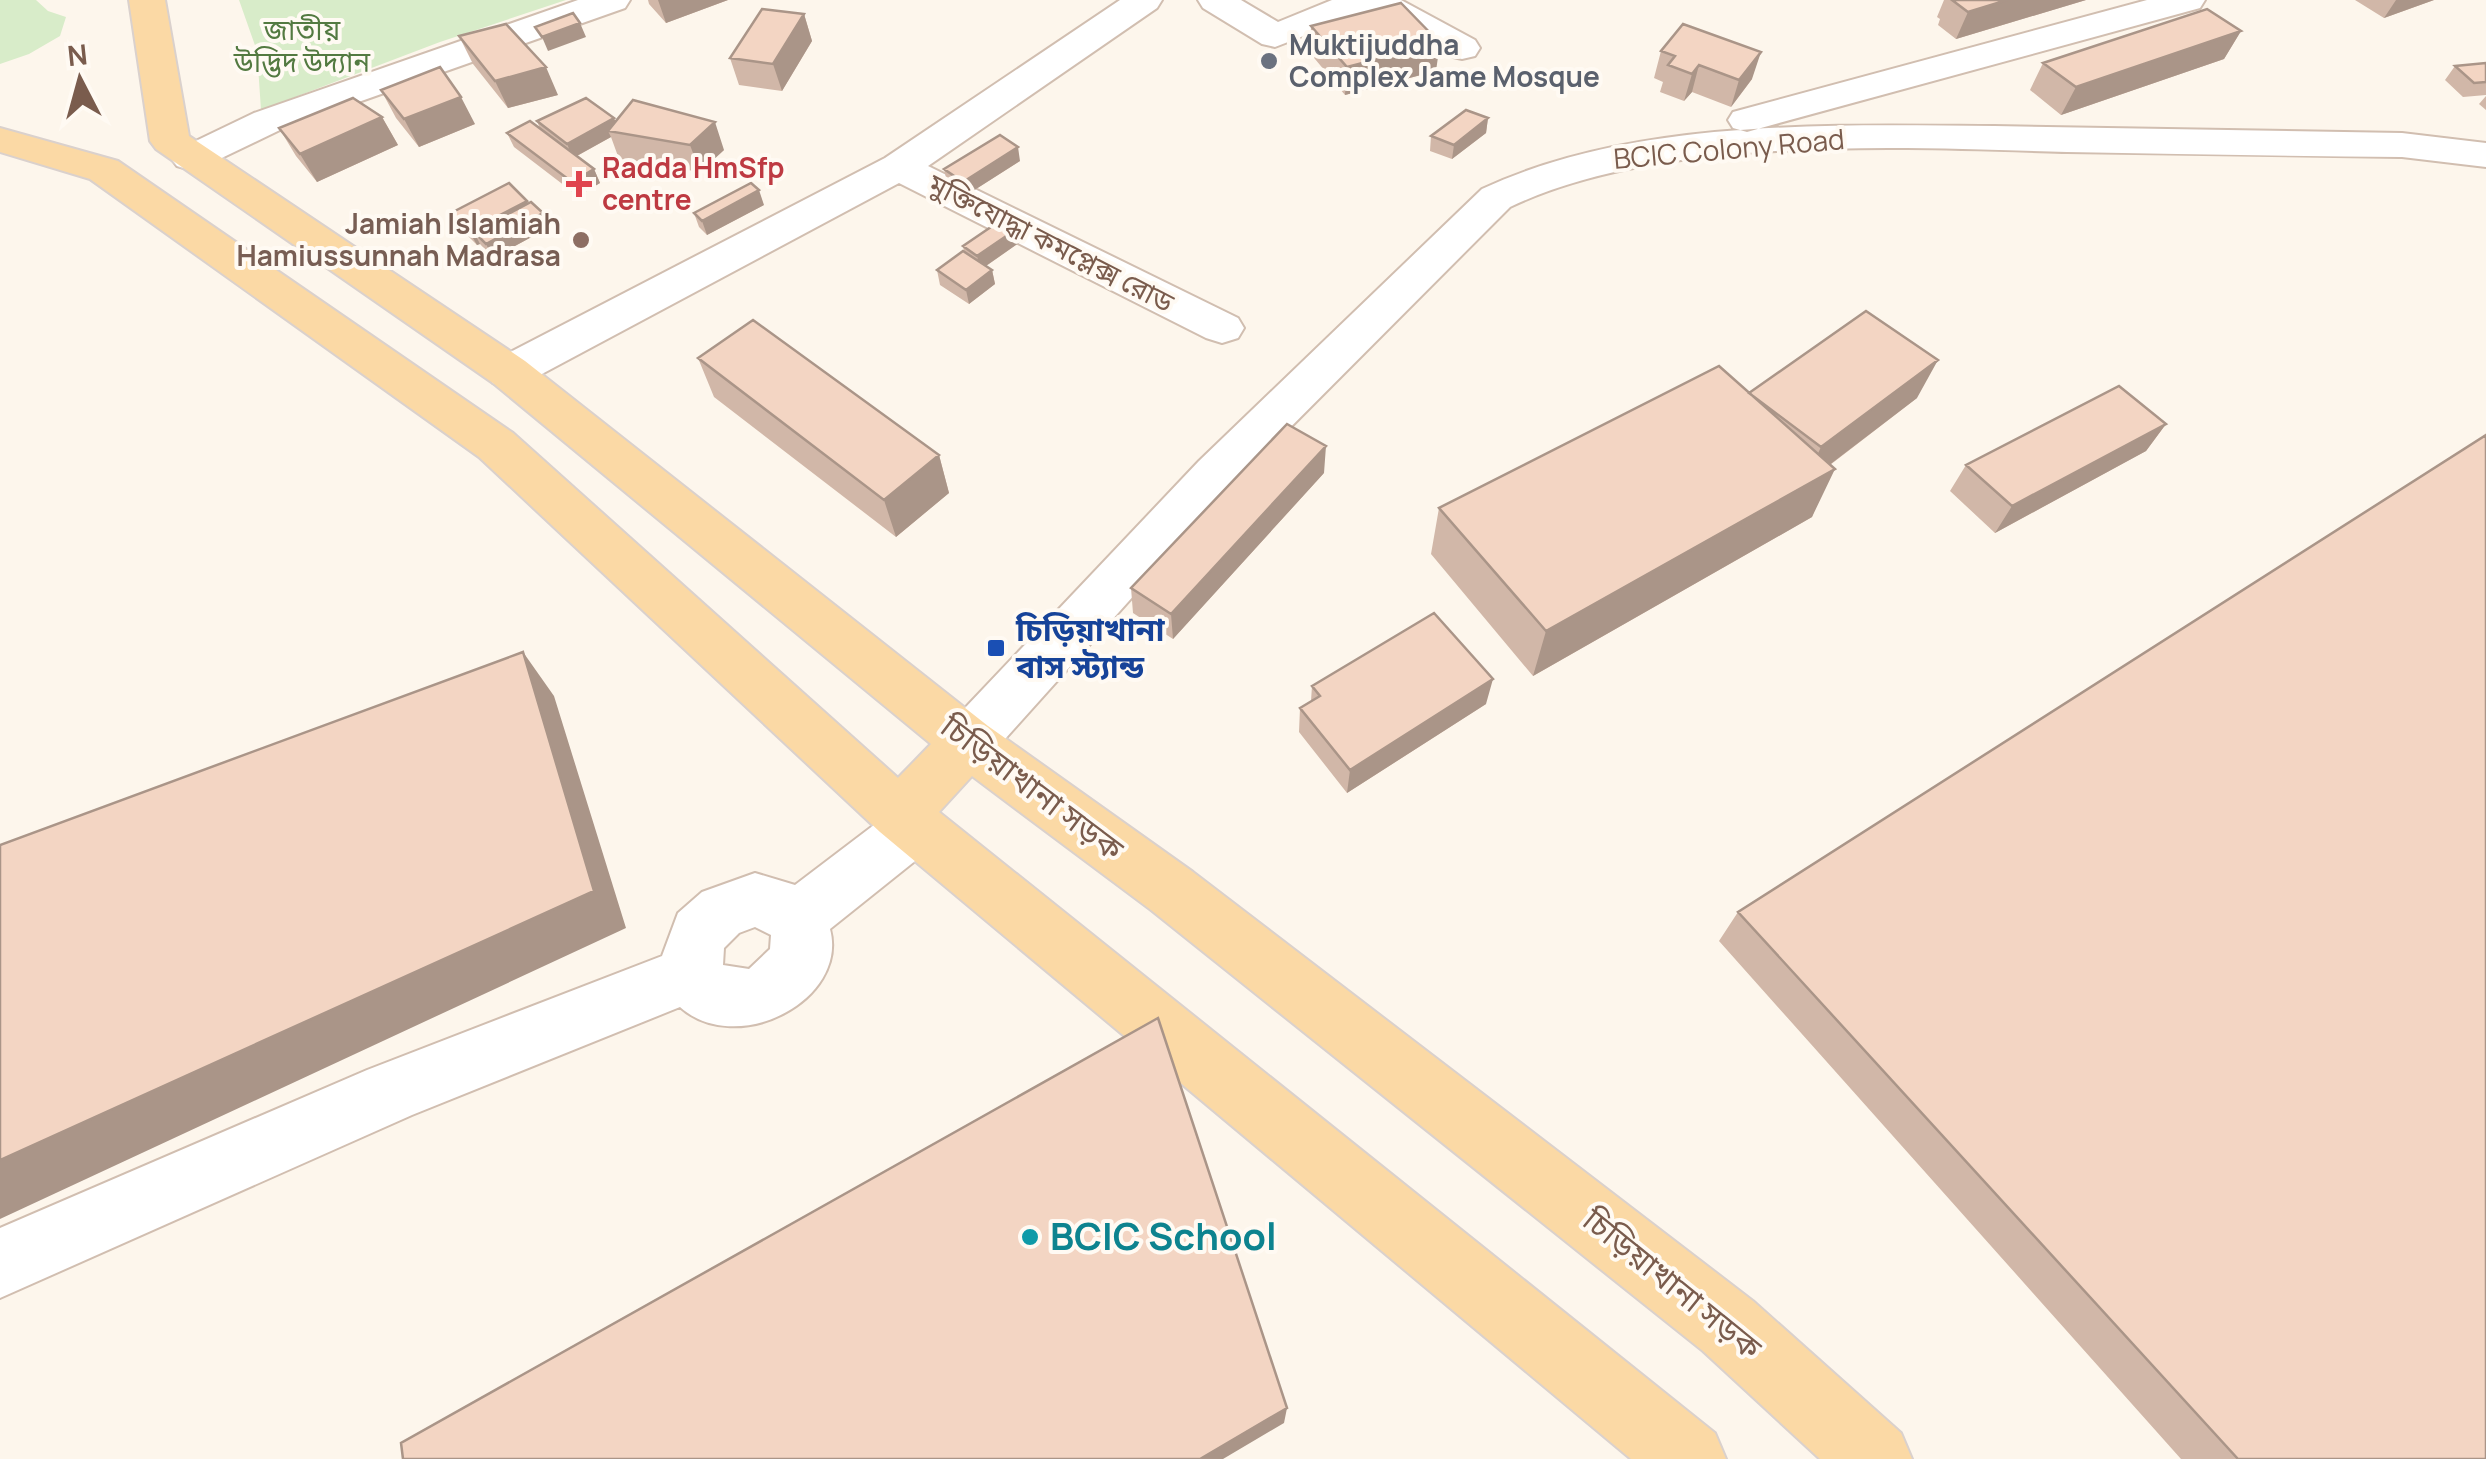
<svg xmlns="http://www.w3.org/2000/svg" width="2486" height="1459" viewBox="0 0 2486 1459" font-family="Manrope,'Noto Sans Bengali',sans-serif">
<rect width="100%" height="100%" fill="#fdf6ec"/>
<path fill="#d8ecc9" d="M0 0H36L48 11 66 17 60 36 29 54 0 64Z
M239 0H566L440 42 261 110 257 51Z"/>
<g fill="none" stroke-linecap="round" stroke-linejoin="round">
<g stroke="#d1beb0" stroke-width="4">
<path id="minor" d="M578 0H630L625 8 282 129 205 166 191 170 177 166 171 158 177 150 254 113Z
M1120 0H1162L1157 8 928 166 1238 318 1244 328 1238 338 1222 343 1206 338 899 183 525 383 509 388 493 383 486 372 493 361 885 158Z
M1198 0H1241L1278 22 1332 0H1401L1475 40 1480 48 1475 56 1462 59 1449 56 1368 11 1275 47 1262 44 1203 8Z
M2147 0H2205L2200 8 1761 128 1747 132 1733 128 1728 120 1733 112Z
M1994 126 2402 133 2486 143V167L2402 157C2290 156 2178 154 2067 152 1901 147 1660 135 1510 207L1233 485 988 758 968 765 948 758 940 742 948 726 1199 461 1482 189C1634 118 1829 125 1994 126Z
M915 802 935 809 944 827 935 845 830 929C849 1000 737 1058 680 1007L412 1115 0 1298V1228L367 1070 662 956 678 913 702 892 755 873 795 885 895 809ZM755 927 771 935 770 949 749 969 723 965 724 948 739 933Z"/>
</g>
<g stroke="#dad1cd" stroke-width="4">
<path id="major" d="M129 0H165L189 136 525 361 988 726 1193 872 1753 1301 1901 1433 1912 1459H1820L1703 1351 1151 910 972 776 939 812 1715 1433 1726 1459H1631L880 832 479 457 90 179 0 152V128L118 161 513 433 898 778 931 744 493 383 156 149 150 141Z"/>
</g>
<use href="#minor" fill="#fff" fill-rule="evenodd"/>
<use href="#major" fill="#fbd9a5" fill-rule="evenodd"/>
</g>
<path fill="#d1b7a8" d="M648 0H728L666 23 649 4Z
M1944 0H2086L1956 39 1938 25 1940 19 1937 17Z
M2355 0H2434L2384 18Z
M804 14 812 41 782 91 739 85 730 58Z
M1311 26 1436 71 1345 95 1310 53Z
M2241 31 2224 59 2061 115 2030 90 2043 63Z
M459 36 558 95 508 108 473 64Z
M1661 51 1752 79 1731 107 1692 92 1684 101 1660 92 1663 82 1654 78Z
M2486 63V95L2463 97 2445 80 2455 66Z
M381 90 475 124 419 147 396 118Z
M2486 96V110L2479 104Z
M382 117 398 145 317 182 296 156 279 128Z
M1488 118 1486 133 1452 159 1430 151 1431 136Z
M537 121 615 122 724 150 700 172 619 159 611 137 577 156 594 169 600 183 578 196 514 147 507 133 540 129Z
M1020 161 965 196 947 183 944 169Z
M528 203 550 227 493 258 480 244 477 245 459 227 451 213Z
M764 205 707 235 699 227 694 213Z
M1024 224 1026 238 986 266 992 270 995 284 969 304 940 285 937 270 964 252 963 246Z
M698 358 939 455 949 493 896 537 714 397Z
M1749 392 1917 398 1830 465 1812 517 1533 676 1431 554 1439 508Z
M2166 424 2146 451 1995 533 1950 491 1966 465Z
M1324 473 1173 639 1133 613 1131 588Z
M1312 686 1486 704 1347 793 1299 732 1300 708 1311 701Z
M1738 912 2486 1459H2181L1719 941Z"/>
<path fill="#aa9588" d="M658 0H728L666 23Z
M2007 0H2086L1956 39 1968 12Z
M2396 0H2434L2384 18Z
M804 14 812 41 782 91 773 64Z
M580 23 586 37 548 51 542 37Z
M2241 31 2224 59 2061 115 2076 87Z
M1440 43 1436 71 1345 95 1347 67Z
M1761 52 1752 79 1731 107 1739 80Z
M1699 65 1692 92 1684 101 1692 74Z
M546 67 558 95 508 108 495 81Z
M461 97 475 124 419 147 404 119Z
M382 117 398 145 317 182 300 154Z
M614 118 620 132 608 131 611 137 573 158 567 144Z
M1488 118 1486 133 1452 159 1454 145Z
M715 122 724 150 700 172 690 145Z
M1018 147 1020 161 965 196 963 182Z
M594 169 600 183 578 196 572 182Z
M759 190 764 205 707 235 702 221Z
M527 201 534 215 474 232 480 244 477 245 469 231Z
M543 213 550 227 493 258 486 244Z
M1024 224 1026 238 980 270 977 256Z
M992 270 995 284 969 304 966 290Z
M1938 360 1917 398 1803 485 1821 447Z
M2166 424 2146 451 1995 533 2012 506Z
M1326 446 1324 473 1173 639 1171 614Z
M939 455 949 493 896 537 884 500Z
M1835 469 1812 517 1533 676 1546 631Z
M523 652 554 696 626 928 0 1219V1160Z
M1493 679 1486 704 1347 793 1350 770Z
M1287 1408 1284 1423 1223 1459H1200Z"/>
<path fill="#f3d5c3" stroke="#aa9588" stroke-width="2.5" d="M1952 0H2007L1968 12Z
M1401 3 1440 43 1347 67 1311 26Z
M762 9 804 14 773 64 730 58Z
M2207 9 2241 31 2076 87 2043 63Z
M573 13 580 23 542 37 535 27Z
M506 24 546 67 495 81 459 36Z
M1683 24 1761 52 1739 80 1699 65 1692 74 1668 65 1675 56 1661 51Z
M2486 63V82L2474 83 2455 66Z
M440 67 461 97 404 119 381 90Z
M353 98 382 117 300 154 279 128Z
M586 98 614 118 567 144 537 121Z
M633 100 715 122 690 145 608 131Z
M1466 110 1488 118 1454 145 1431 136Z
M530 121 594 169 572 182 507 133Z
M1000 135 1018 147 963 182 944 169Z
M509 183 527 201 469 231 451 213Z
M751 183 759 190 702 221 694 213Z
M531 202 543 213 486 244 474 232Z
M1010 214 1024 224 977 256 963 246Z
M963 251 992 270 966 290 937 270Z
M1866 311 1938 360 1821 447 1749 393Z
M753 320 939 455 884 500 698 358Z
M1719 366 1835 469 1546 631 1439 508Z
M2119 386 2166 424 2012 506 1966 465Z
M1287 424 1326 446 1171 614 1131 588Z
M2486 435V1459H2238L1738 912Z
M1434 613 1493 679 1350 770 1300 708 1320 696 1312 686Z
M523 652 594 891 0 1160V845Z
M1158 1018 1287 1408 1200 1459H403L401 1443Z"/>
<circle fill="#6b7280" stroke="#fffaf3" stroke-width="4" cx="1269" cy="61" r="10"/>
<path fill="#e0444e" stroke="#fffaf3" stroke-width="4" d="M574 169h10v10h10v10h-10v10h-10v-10h-10v-10h10z"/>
<circle fill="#8d6e63" stroke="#fffaf3" stroke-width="4" cx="581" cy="240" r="10"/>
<rect fill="#1a4fb4" stroke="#fffaf3" stroke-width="4" x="986" y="638" width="20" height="20" rx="5"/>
<circle fill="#0f9aa8" stroke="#fffaf3" stroke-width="4" cx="1030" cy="1237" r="10"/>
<g text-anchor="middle" stroke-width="8" stroke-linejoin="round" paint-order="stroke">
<g font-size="28" fill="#537a41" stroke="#fffaf3">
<text x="302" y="40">জাতীয়<tspan x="302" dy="32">উদ্ভিদ উদ্যান</tspan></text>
</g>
<g font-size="28" font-weight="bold" fill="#5b616d" stroke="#fffaf3" text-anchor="start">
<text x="1289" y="55">Muktijuddha<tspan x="1289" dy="32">Complex Jame Mosque</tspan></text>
</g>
<g font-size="28" fill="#7a5c4d" stroke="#fffaf3">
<text transform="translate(1729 149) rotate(-5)" y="10">BCIC Colony Road</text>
<text transform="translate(1051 243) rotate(27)" y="10">মুক্তিযোদ্ধা কমপ্লেক্স রোড</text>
</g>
<g font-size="28" font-weight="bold" fill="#be3a42" stroke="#fffaf3" text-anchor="start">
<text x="602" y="178">Radda HmSfp<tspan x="602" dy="32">centre</tspan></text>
</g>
<g font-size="28" font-weight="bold" fill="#785e54" stroke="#fffaf3" text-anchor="end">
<text x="561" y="234">Jamiah Islamiah<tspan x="561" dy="32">Hamiussunnah Madrasa</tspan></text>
</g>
<g font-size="32" font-weight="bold" fill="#164399" stroke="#fffaf3" text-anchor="start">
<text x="1016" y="641">চিড়িয়াখানা<tspan x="1016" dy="37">বাস স্ট্যান্ড</tspan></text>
</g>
<g font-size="32" fill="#7a5c4d" stroke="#fffaf3">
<text transform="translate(1032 788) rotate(37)" y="11">চিড়িয়াখানা সড়ক</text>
<text transform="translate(1672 1284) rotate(39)" y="11">চিড়িয়াখানা সড়ক</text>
</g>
<g font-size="38" font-weight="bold" fill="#0d838f" stroke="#fffaf3" text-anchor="start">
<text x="1050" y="1250">BCIC School</text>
</g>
</g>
<g transform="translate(80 80) rotate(354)" stroke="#fffaf3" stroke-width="8" paint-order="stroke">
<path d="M0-8L18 38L0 25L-18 38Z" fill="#7a5c4d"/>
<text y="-15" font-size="28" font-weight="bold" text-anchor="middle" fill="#7a5c4d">N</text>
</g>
</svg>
